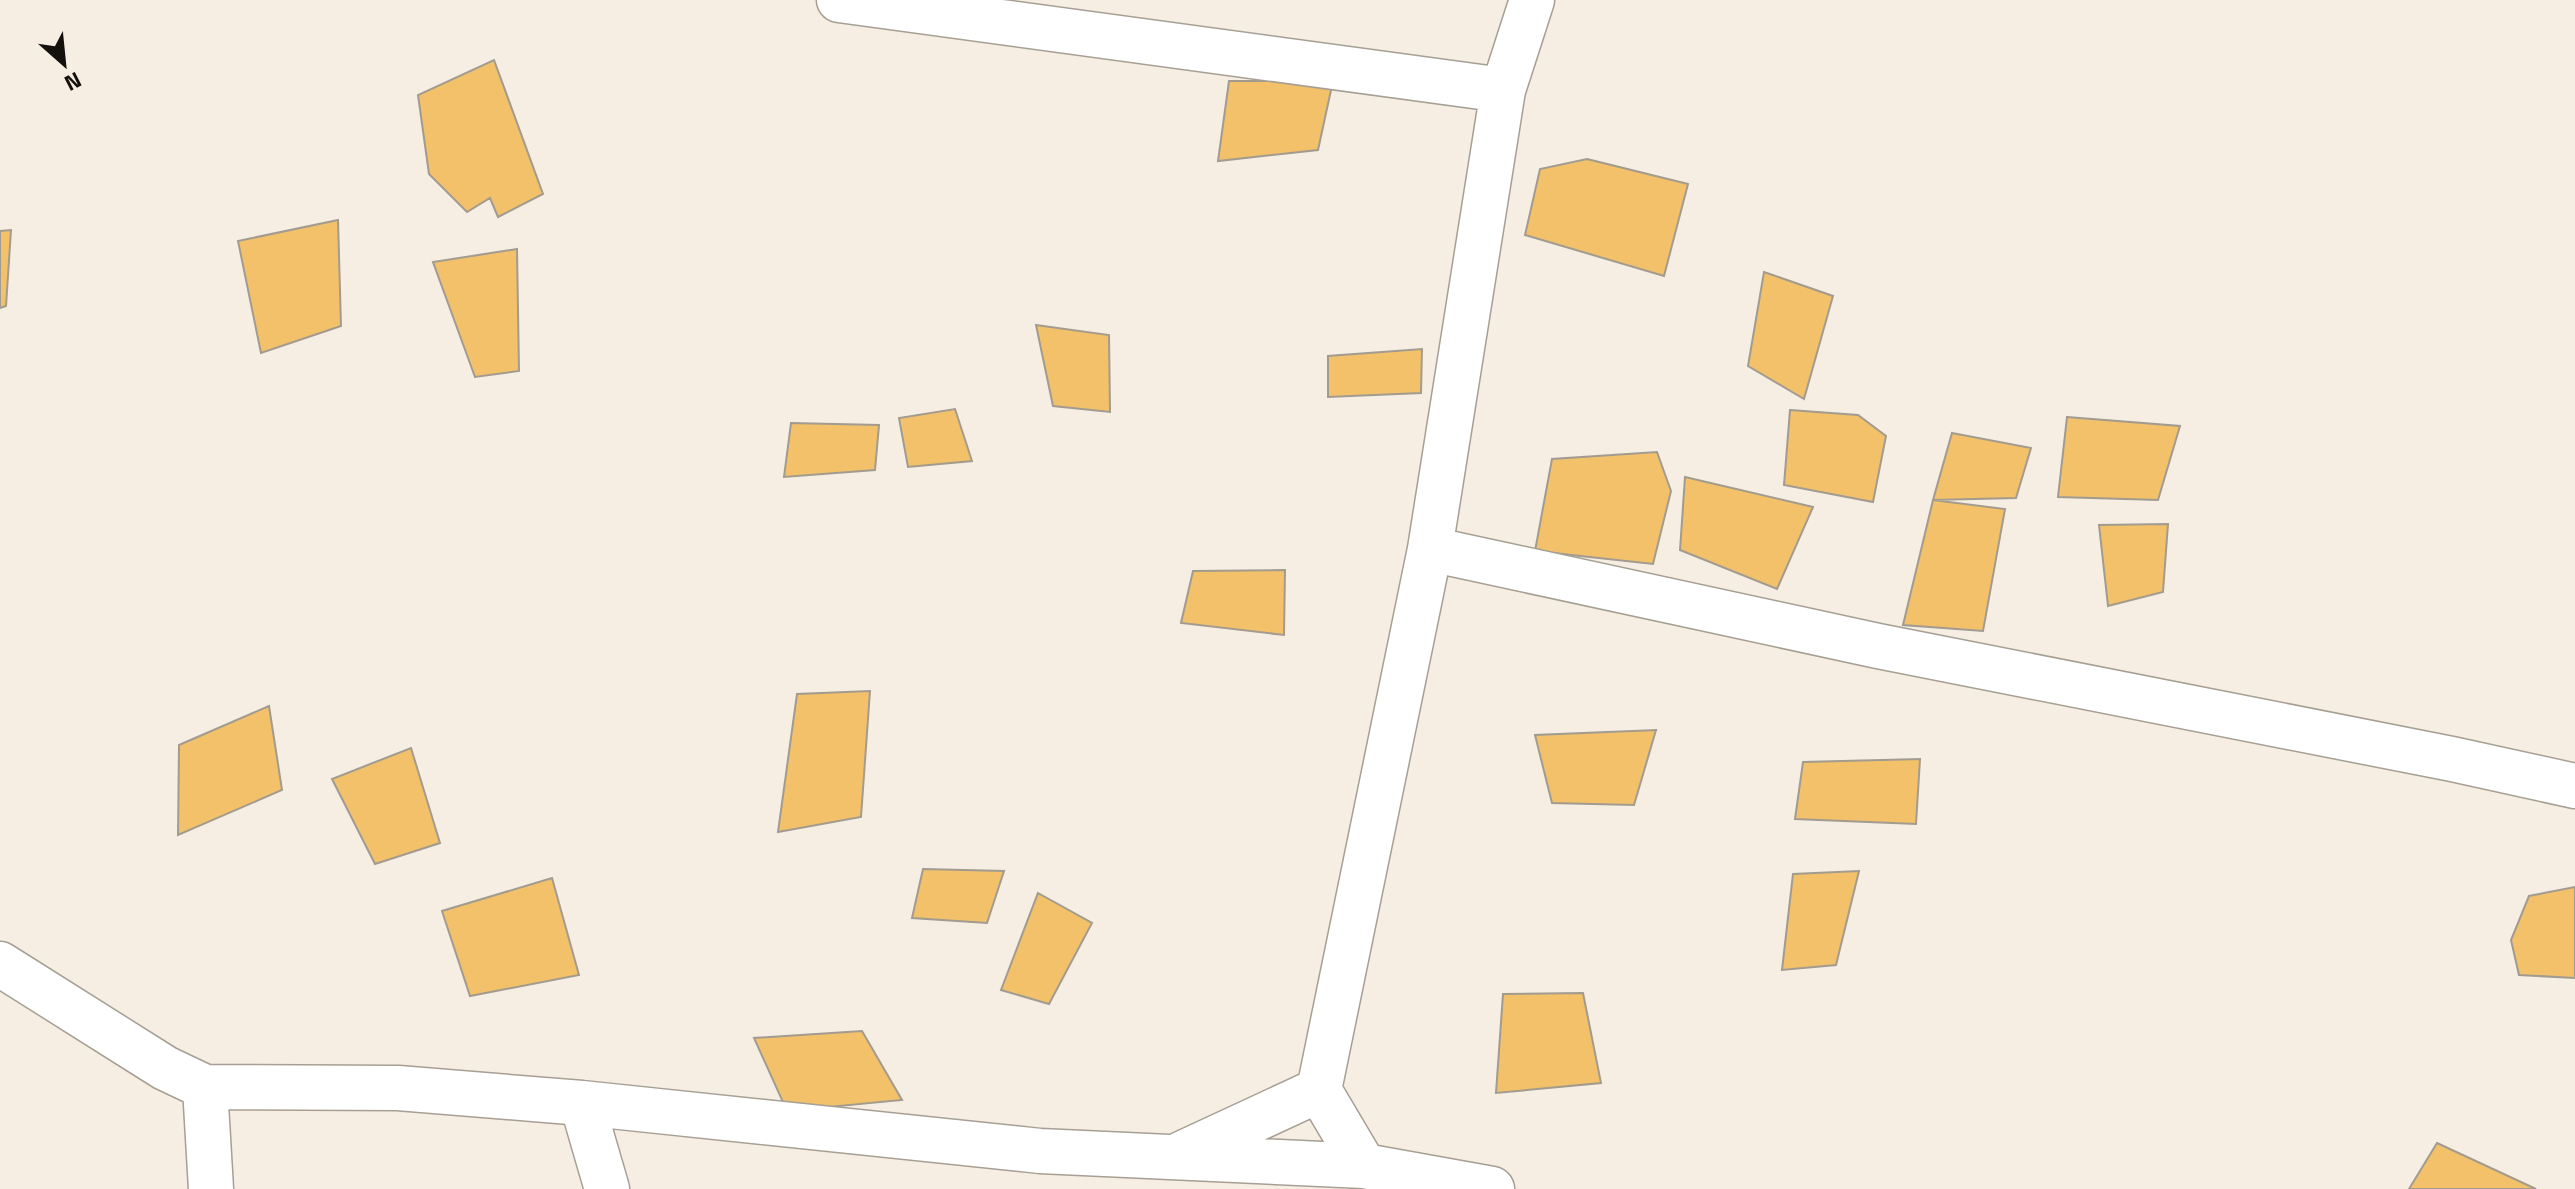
<svg xmlns="http://www.w3.org/2000/svg" width="2575" height="1189" viewBox="0 0 2575 1189" font-family="'Titillium Web',sans-serif">
<rect width="100%" height="100%" fill="#f6eee2"/>
<path fill="#f3c169" stroke="#a29b8f" stroke-width="2" d="M494 60 543 194 498 217 490 198 467 212 429 174 418 95Z
M1229 81H1333L1318 150 1218 161Z
M1587 159 1688 184 1664 276 1525 235 1540 169Z
M338 220 341 326 261 353 238 241Z
M11 230 6 306 0 308V231Z
M517 249 519 371 475 377 433 262Z
M1764 272 1833 296 1804 399 1748 366Z
M1036 325 1109 335 1110 412 1053 406Z
M1422 349 1421 393 1328 397V356Z
M955 409 972 461 908 467 899 418Z
M1790 410 1858 415 1886 436 1873 502 1784 485Z
M2067 417 2180 426 2158 500 2058 497Z
M791 423 879 425 875 470 784 477Z
M1952 433 2031 448 2016 498 1933 500Z
M1657 452 1671 491 1653 564 1535 551 1552 459Z
M1685 477 1813 507 1777 589 1680 550Z
M1933 500 2005 509 1983 631 1903 625Z
M2168 524 2163 592 2108 606 2099 525Z
M1285 570 1284 635 1181 623 1193 571Z
M870 691 861 817 778 832 797 694Z
M269 706 282 790 178 835 179 745Z
M1656 730 1634 805 1552 803 1535 735Z
M411 748 440 843 375 864 332 779Z
M1920 759 1916 824 1795 819 1803 762Z
M923 869 1004 871 987 923 912 918Z
M1859 871 1836 965 1782 970 1793 874Z
M552 878 579 975 470 996 442 911Z
M2575 887V978L2519 975 2511 940 2529 896Z
M1038 893 1092 923 1049 1004 1001 990Z
M1583 993 1601 1083 1496 1093 1503 994Z
M862 1031 902 1100 787 1111 754 1038Z
M2437 1143 2536 1189H2409Z"/>
<g fill="none" stroke-linecap="round" stroke-linejoin="round">
<g stroke="#a69f94" stroke-width="47">
<path id="street" d="M839 0 1503 90 1532 0
M1430 549 1878 646 2452 759 2575 786
M0 964 165 1068 205 1087 398 1088 582 1103 1040 1151 1364 1166 1492 1189
M205 1087 211 1189
M1319 1090 1364 1166
M582 1103 607 1189
M1181 1154 1319 1090 1430 549 1503 90"/>
</g>
<use href="#street" stroke="#fff" stroke-width="44"/>
</g>
<g transform="translate(64 64) rotate(153)" stroke="#f6eee2" stroke-width="6" paint-order="stroke">
<path d="M0-6L14 30L0 20L-14 30Z" fill="#14110d"/>
<text y="-12" font-size="22" font-weight="bold" text-anchor="middle" fill="#14110d">N</text>
</g>
</svg>
